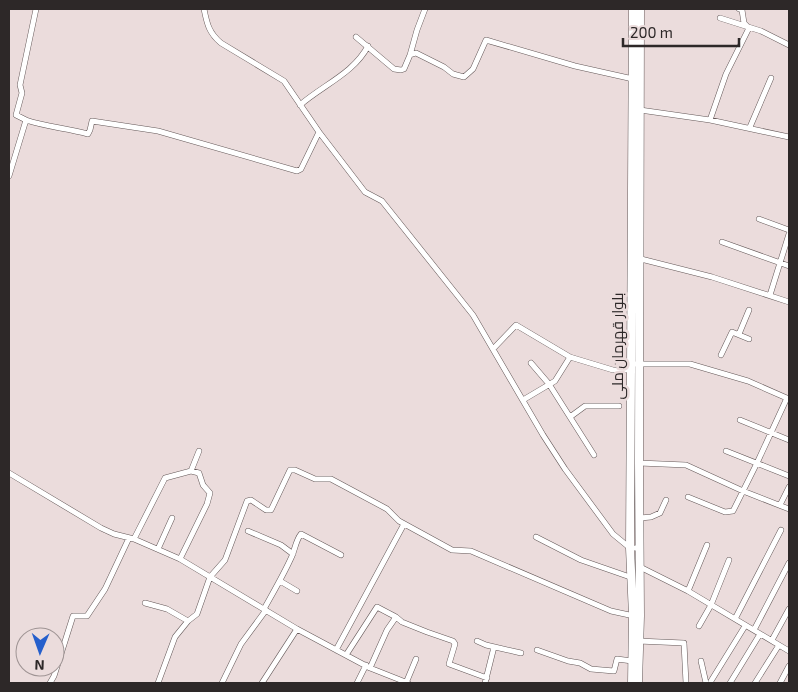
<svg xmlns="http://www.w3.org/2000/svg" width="798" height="692" viewBox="0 0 798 692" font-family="'Exo 2',Cairo,sans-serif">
<rect width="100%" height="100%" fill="#ebdcdc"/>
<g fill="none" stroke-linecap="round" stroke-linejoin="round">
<g stroke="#645858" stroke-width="6">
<path id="minor" d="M204 9C207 24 209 33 221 43L284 81 319 132 365 192 382 201 473 315 543 435 565 469 613 534 630 548H639
M720 18 761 31 789 45
M356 37 394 69 401 70 404 69 410 55 416 53 444 67 453 74 464 77 473 69 486 40 575 66 633 79
M410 55 417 30 425 9
M300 105C323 85 354 73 368 46
M640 110 710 120 789 137
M26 120C46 127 67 128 88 134L90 130 92 121 158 131 297 171 301 169 319 132
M710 120 726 74 749 28 744 23 742 10 739 9
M750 127 771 78
M9 176 26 120 16 115 22 93 20 85 36 9
M759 219 789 230
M722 242 789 266
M637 258 712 277 789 302
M770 295 789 234
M739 334 749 310
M493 349 516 325 570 357 613 370H631
M721 355 732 332 749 339
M531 363 549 384 594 455
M636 364H690L748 381 789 399
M523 400 555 381 570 357
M570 417 585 406H619
M740 420 789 440
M726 451 789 476
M639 463 686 465 743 491 789 509
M9 473 101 528 114 534 134 539 180 559 297 629 370 668 408 683
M688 497 725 512 733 511 757 463 787 398
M780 505 789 487
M640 518 651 517 660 513 666 500
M248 531 281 545 293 554
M536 537 581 560 630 577
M134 539 165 478 191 471 199 451
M158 549 172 518
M180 559 207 504 210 493 203 485 199 473 191 471
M640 567 688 591 789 651
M280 581 297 591
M688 591 707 545
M145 603 167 609 188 621
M264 609C274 591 284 574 292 556 295 549 296 540 301 534L341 555
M735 619 781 530
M699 626 711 605 729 560
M754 630 789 563
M772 640 789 609
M477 641 486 645 521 653
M638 641 684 643 686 683
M336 650 404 524
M537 650 568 661 580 663 591 669 614 671 617 659 632 661
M346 655 377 607 396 617 402 622 427 632 453 641 455 644 449 664 487 678
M701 661 706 683
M370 668 387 630 396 617
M711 681 745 626
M50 683 54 676 73 616H87L105 589 129 538
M158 683 175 637 188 621 197 614 210 577 225 560 247 501 251 500 266 510H271L290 470H295L315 479H331L387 509 399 521 452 550 471 551 611 611 634 616
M222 683 241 644 266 610
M262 683 297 629
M357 683 366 665
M406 683 416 659
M485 683 494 647
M730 683 760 634
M755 683 779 645
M780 683 789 666"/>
</g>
<g stroke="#645858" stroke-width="9">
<path id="highway" d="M632 683 633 615 630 548 633 9
M638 683 640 616 639 463 640 9"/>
</g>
<use href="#minor" stroke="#fff" stroke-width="5"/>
<use href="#highway" stroke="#fff" stroke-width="8"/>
</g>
<g text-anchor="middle" stroke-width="5" stroke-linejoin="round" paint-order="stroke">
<g font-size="15" fill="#2d2828" stroke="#ebdcdc">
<text transform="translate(618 346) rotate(-90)" y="5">بلوار قهرمان ملی</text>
</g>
</g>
<rect width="798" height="692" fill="none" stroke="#2d2828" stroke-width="20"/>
<g transform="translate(40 652) rotate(182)"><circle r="24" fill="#ebdcdc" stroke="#9f9494"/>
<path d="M0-4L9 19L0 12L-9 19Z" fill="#255fcc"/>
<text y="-8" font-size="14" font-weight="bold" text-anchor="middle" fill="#2d2828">N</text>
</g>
<path d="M623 38v8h116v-8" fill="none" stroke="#2d2828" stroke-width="2.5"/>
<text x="630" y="38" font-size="15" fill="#2d2828" stroke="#ebdcdc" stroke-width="4" paint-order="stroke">200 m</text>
</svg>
